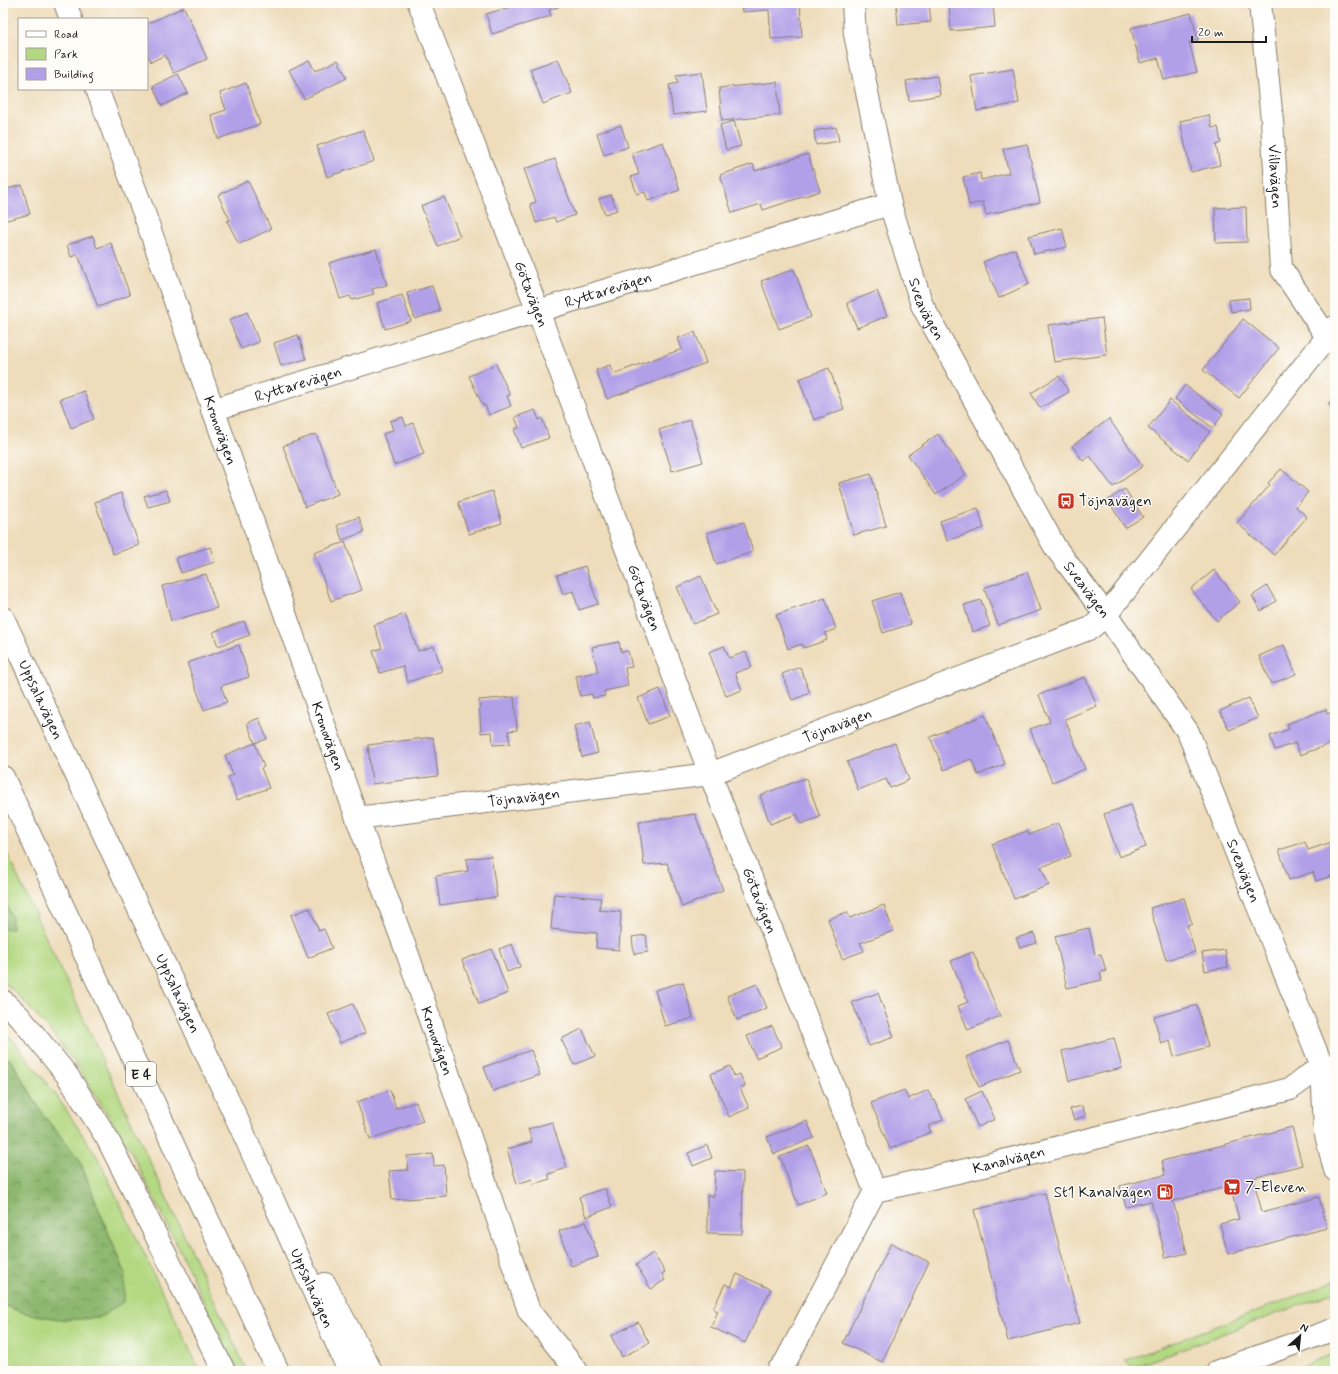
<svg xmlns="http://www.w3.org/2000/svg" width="1338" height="1374" viewBox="0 0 1338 1374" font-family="Mynerve,sans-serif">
<defs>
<pattern id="forest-crowns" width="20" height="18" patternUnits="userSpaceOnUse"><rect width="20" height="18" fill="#8eb86f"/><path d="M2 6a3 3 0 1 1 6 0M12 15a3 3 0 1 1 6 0" fill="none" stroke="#73955a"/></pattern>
</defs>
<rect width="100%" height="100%" fill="#fdfcf7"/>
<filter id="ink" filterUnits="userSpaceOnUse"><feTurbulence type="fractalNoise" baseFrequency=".025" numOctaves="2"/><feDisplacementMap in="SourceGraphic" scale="8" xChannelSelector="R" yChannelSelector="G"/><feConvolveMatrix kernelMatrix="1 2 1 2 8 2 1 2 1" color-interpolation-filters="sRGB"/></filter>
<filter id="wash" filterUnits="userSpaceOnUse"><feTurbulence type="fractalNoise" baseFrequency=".012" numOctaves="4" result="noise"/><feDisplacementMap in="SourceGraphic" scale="16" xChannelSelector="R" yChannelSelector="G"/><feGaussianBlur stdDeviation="0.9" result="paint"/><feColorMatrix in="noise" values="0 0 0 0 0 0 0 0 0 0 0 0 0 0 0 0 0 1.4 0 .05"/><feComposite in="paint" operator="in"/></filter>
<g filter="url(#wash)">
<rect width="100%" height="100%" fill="#eedcba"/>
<path fill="#b3d881" stroke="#687a4e" d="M3 845 247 1371H237L177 1245 130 1150 78 1067 48 1028 13 990 3 982Z
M3 1031 13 1040 56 1095 98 1158 200 1371H3V1305L25 1313 125 1272 105 1225 79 1159 44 1116 12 1061 3 1055Z
M1335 1280V1292L1134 1367 1124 1361 1320 1287Z
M1335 1353V1371H1290Z"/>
<path fill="url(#forest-crowns)" stroke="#556a46" d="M3 894 12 918V929L3 928Z
M3 1055 11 1061 44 1116 79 1159 105 1225 125 1272 124 1301 99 1318 64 1320 25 1313 3 1305Z"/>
<g id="blocks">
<path fill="#b19fe8" d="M524 3H569L549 10 551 16 492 34 486 14Z
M741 3H800L802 37 771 39 769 10 742 12Z
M896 3H929L931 22 898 25Z
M949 3H993L995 27 951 31Z
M184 7 207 59 174 73 165 55 151 62 147 53V24Z
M1191 13 1198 40 1189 42 1197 72 1164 80 1158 58 1140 63 1131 28Z
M558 59 572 93 543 104 530 69Z
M309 60 315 71 338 60 347 78 304 99 289 70Z
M1013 69 1019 103 977 111 971 76Z
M702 72 707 111 673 115 669 85 678 83 676 75Z
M178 74 188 93 162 106 153 86Z
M937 76 940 95 909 101 906 81Z
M777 82 780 115 722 121 719 88Z
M246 83 260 124 218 139 211 115 226 110 220 93Z
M1209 115 1212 128 1218 127 1221 143 1216 145 1220 165 1191 172 1180 121Z
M734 121 741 146 726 150 720 125Z
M621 125 628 147 604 155 597 133Z
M836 127 839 141 816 145 814 131Z
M363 130 374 161 327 177 317 146Z
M663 142 680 190 648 201 645 192 637 194 631 177 639 174 632 153Z
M1027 144 1040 202 986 215 983 202 969 205 963 177 980 173 981 180 1009 173 1003 149Z
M808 154 820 191 763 210 761 204 732 213 720 175 753 164 755 171Z
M555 159 575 215 556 222 554 217 536 223 530 204 536 202 524 169Z
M248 181 271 229 239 244 227 221 230 220 218 195Z
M22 185 30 214 3 221V190Z
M611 195 617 210 605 214 599 199Z
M444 197 460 236 438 246 421 206Z
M1246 207 1247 242 1216 243 1215 208Z
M1062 228 1067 247 1034 254 1029 236Z
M93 236 97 248 111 243 130 295 98 307 78 255 71 257 67 245Z
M376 249 387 285 372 289 374 294 352 300 350 296 340 299 329 263Z
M1015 249 1029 284 999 298 983 262Z
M794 269 811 317 779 329 761 281Z
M432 286 440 311 415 319 407 293Z
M877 291 887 316 857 328 847 303Z
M402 295 411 321 385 329 377 303Z
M1249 298 1250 309 1231 312 1229 300Z
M247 312 259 342 241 349 229 320Z
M1102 318 1107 355 1054 362 1048 325Z
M1243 319 1279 348 1239 398 1203 370Z
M695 332 706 363 607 399 596 370 610 365 613 374 682 349 678 338Z
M298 335 306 359 281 366 274 343Z
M496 364 510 395 507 396 511 406 489 415 485 405 483 406 469 376Z
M829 368 844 409 814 420 799 379Z
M1059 376 1069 392 1040 408 1031 393Z
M1185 385 1223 414 1213 428 1175 399Z
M84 391 94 419 71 428 60 399Z
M1335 395V410L1328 404Z
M1170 400 1210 432 1188 460 1148 428Z
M535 410 539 420 542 418 549 438 521 448 514 429 519 428 515 417Z
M403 417 406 426 413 423 424 454 394 465 383 434 393 430 390 421Z
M1109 419 1143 466 1113 487 1090 456 1083 461 1072 446Z
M690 420 703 462 672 471 659 430Z
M316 434 338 494 305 507 283 446Z
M938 434 966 474 936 495 908 455Z
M1281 469 1308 492 1296 507 1307 517 1274 555 1237 523 1270 485 1268 483Z
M871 474 886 526 854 535 839 483Z
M1125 489 1143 517 1125 528 1108 500Z
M166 490 170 501 148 507 144 496Z
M492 491 502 523 469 534 458 502Z
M121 493 139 545 113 554 95 502Z
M978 508 984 528 947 541 940 521Z
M359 517 364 532 342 540 337 525Z
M744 522 753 552 716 564 707 533Z
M345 542 362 590 331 601 314 553Z
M210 547 215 562 181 573 176 558Z
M585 566 598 604 579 610 573 591 563 594 557 575Z
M1214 570 1240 602 1217 621 1191 589Z
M1027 572 1041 610 998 625 984 588Z
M206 574 217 608 171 621 162 586Z
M701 576 717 614 693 624 677 587Z
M1267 586 1276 601 1261 611 1252 596Z
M900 592 911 624 883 633 872 601Z
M825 598 836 629 825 633 827 640 804 648 802 644 788 649 776 615Z
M981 600 990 626 972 632 964 605Z
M405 614 418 651 434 646 442 671 408 682 403 666 380 673 373 651 382 648 374 625Z
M244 621 250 635 218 646 213 632Z
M619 642 621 652 628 651 632 667 625 668 628 686 604 691 605 696 593 698 592 694 580 696 576 676 598 672 592 647Z
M239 645 249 677 221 686 227 702 204 710 187 663Z
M1284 645 1296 674 1271 684 1259 656Z
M724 646 729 658 746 652 752 667 735 673 742 690 726 696 709 652Z
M800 667 810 693 792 700 782 674Z
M1085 677 1097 706 1065 719 1085 769 1052 782 1030 729 1050 722 1039 695Z
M660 689 670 716 648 724 638 698Z
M514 697 517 730 508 731 510 744 493 745 492 732 481 733 479 700Z
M1249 698 1258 718 1229 730 1220 711Z
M1326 709 1327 714 1335 711V742L1300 755 1295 743 1275 750 1270 736 1289 729 1287 724Z
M985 715 1005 764 978 775 971 759 944 770 930 737Z
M259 718 267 739 255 743 264 767 261 768 269 788 237 800 228 777 233 775 225 755 255 743 247 723Z
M590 722 598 753 582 757 574 726Z
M433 737 438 776 372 784 368 745Z
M895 743 909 780 890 788 886 779 858 790 847 762Z
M806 778 820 817 801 824 797 814 770 824 760 795Z
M1131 805 1146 847 1119 857 1104 814Z
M695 814 723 890 682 907 667 863 644 865 639 822Z
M1058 823 1071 856 1041 867 1049 885 1014 899 992 844 1027 831 1029 835Z
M1335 841V875L1316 881 1313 872 1289 880 1279 850 1305 842 1308 850Z
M491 856 497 897 440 905 436 876 468 871 466 859Z
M554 894 601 898 599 910 621 912 619 950 596 948 597 933 551 929Z
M1184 898 1192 924 1187 925 1195 952 1166 960 1150 908Z
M884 905 893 931 860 943 864 951 842 959 828 919 847 912 850 918Z
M310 908 319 931 324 929 332 948 308 958 291 915Z
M1089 928 1095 955 1101 954 1106 971 1100 972 1102 980 1067 988 1055 936Z
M1034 933 1037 943 1020 948 1016 938Z
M646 935 648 952 634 954 632 937Z
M512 944 520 967 507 972 499 949Z
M492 949 508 993 479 1004 462 960Z
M1225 950 1228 967 1205 971 1202 953Z
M973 952 1000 1016 968 1030 958 1006 968 1002 951 961Z
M683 982 693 1018 665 1026 655 990Z
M757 984 767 1008 737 1020 727 996Z
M878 993 894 1037 869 1046 852 1002Z
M353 1004 365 1033 340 1043 328 1014Z
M1197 1005 1208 1047 1174 1057 1170 1041 1161 1044 1154 1017Z
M772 1026 782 1047 756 1058 747 1036Z
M582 1029 595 1056 574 1065 561 1039Z
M1114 1038 1122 1068 1069 1081 1062 1051Z
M1008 1040 1020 1070 979 1087 966 1057Z
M531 1050 540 1075 493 1091 484 1067Z
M730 1066 734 1076 740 1074 745 1086 740 1088 749 1108 729 1117 711 1074Z
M390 1090 396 1108 416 1102 423 1121 370 1139 357 1102Z
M904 1090 908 1099 928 1090 933 1101 935 1100 943 1120 928 1126 931 1132 890 1149 871 1103Z
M982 1091 995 1119 978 1127 965 1099Z
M1082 1106 1086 1116 1074 1120 1070 1109Z
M807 1121 814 1138 774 1154 767 1137Z
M552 1122 567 1168 548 1174 550 1179 533 1184 532 1179 517 1184 507 1149 532 1142 528 1129Z
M1292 1127 1302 1165 1253 1178 1262 1212 1319 1197 1327 1228 1228 1254 1220 1224 1239 1219 1230 1186 1173 1201 1187 1253 1166 1258 1151 1201 1126 1207 1120 1186 1165 1175 1162 1161Z
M707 1145 712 1158 693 1166 688 1153Z
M809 1146 827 1193 798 1205 780 1157Z
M433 1154 434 1166 444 1165 446 1196 392 1200 389 1171 408 1170 407 1156Z
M715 1171 743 1172 742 1234 707 1233V1195L714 1196Z
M605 1188 612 1207 586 1217 579 1197Z
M1045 1193 1080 1323 1008 1341 974 1210Z
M586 1222 598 1257 571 1266 559 1231Z
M891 1243 929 1262 882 1362 843 1343Z
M653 1253 665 1272 662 1274 665 1280 651 1289 636 1265Z
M737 1274 771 1289 745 1343 711 1327 718 1311 713 1309 725 1284 731 1287Z
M638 1322 649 1343 622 1357 611 1336Z"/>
</g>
</g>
<g filter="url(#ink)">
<use href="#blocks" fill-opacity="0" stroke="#857c6b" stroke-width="1"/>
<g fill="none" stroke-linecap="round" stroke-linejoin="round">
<g stroke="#857c6b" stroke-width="24">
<g id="minor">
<path d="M65 3 71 19"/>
<path id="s1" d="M419 3 538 311 710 774 875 1191"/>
<path id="s2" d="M853 3 855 34 890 204 922 305 1055 547 1106 615 1188 732 1322 1066 1325 1131 1335 1170"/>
<path id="s3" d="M1260 3 1272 120 1281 268 1327 337"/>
<path id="s4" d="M97 89 144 213 357 818 408 955 529 1311 577 1371"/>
<path id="s5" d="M212 410 890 204"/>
<path id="s6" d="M357 818 710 774 1091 628 1106 615 1335 327"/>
<path id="s7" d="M778 1371 786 1361 875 1191 979 1167 1290 1089 1322 1066 1334 1065"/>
</g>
</g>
<g stroke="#857c6b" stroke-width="24">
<path id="secondary" d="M1218 1371 1335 1329"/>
</g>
<g stroke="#857c6b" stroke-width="24">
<g id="motorway">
<path id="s8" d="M3 618 242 1130 349 1371"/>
<path d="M3 777 278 1371"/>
<path d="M3 1001 19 1016 67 1075 107 1138 224 1371"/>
<path d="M325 1284 371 1371"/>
</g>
</g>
<use href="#minor" stroke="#fff" stroke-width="22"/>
<use href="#secondary" stroke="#fff" stroke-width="22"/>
<use href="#motorway" stroke="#fff" stroke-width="22"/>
</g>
</g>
<defs>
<g id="bus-square" transform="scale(0.9)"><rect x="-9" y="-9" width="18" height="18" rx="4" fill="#c8321e" stroke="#fdfcf7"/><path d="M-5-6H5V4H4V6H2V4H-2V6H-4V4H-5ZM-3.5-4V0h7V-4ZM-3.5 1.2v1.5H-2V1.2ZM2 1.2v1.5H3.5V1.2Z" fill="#fff"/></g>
<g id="supermarket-square" transform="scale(0.9)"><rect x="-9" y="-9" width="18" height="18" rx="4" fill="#c8321e" stroke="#fdfcf7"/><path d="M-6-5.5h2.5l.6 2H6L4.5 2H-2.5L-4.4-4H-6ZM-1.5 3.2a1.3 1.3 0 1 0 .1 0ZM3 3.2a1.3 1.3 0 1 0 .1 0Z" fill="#fff"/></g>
<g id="fuel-square" transform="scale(0.9)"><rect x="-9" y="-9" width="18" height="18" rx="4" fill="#c8321e" stroke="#fdfcf7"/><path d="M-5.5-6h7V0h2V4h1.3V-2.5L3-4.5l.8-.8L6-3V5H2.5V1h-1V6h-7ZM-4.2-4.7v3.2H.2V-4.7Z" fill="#fff"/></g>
</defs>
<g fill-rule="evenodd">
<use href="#bus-square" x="1066" y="501"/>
<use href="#supermarket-square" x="1232" y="1187"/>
<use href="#fuel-square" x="1165" y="1192"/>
</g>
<g text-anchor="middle" stroke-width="3" stroke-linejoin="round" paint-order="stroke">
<rect fill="#fdfcf7" stroke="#605f5e" stroke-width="1" x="126" y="1062" width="30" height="24" rx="3"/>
<g font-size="14" font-weight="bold" fill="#1c1c1c">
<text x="141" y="1079">E 4</text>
</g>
<g font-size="15" fill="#1c1c1c" stroke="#fdfcf7">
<text dy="5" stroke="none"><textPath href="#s3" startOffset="174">Villavägen</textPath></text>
<text dy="5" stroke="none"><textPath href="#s5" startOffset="414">Ryttarevägen</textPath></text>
<text dy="5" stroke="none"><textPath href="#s1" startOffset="312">Götavägen</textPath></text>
<text dy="5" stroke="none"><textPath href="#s2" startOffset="316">Sveavägen</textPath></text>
<text dy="5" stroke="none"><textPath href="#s5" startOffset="90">Ryttarevägen</textPath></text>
<text dy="5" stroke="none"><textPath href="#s4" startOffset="363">Kronovägen</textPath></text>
<text dy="5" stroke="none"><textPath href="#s2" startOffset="640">Sveavägen</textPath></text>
<text dy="5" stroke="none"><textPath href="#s1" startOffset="636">Götavägen</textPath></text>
<text dy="5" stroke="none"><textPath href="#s8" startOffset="90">Uppsalavägen</textPath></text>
<text dy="5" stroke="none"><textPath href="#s6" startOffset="492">Töjnavägen</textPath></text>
<text dy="5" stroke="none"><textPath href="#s4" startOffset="687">Kronovägen</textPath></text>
<text dy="5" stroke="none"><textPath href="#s6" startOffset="168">Töjnavägen</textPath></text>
<text dy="5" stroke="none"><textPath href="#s2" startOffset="964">Sveavägen</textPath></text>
<text dy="5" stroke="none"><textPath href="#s1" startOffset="960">Götavägen</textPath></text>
<text dy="5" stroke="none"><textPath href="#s8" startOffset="414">Uppsalavägen</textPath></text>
<text dy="5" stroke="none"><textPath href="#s4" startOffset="1011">Kronovägen</textPath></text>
<text dy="5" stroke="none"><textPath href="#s7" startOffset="342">Kanalvägen</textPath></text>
<text dy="5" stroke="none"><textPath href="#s8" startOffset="738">Uppsalavägen</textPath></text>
</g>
<g font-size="15" fill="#1c1c1c" stroke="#fdfcf7" text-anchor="start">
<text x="1079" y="506">Töjnavägen</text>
<text x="1245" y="1192">7-Eleven</text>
<text x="1152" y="1197" text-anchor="end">St1 Kanalvägen</text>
</g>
</g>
<rect width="1338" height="1374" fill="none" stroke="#fdfcf7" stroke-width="16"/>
<rect x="18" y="18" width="130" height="72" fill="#fdfcf7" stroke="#a3a29f"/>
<rect x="26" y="31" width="20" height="6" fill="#ffffff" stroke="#a3a29f"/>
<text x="54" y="38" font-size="12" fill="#1c1c1c">Road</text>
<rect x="26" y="48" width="20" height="12" fill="#b3d881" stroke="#a3a29f"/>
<text x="54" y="58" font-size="12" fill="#1c1c1c">Park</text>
<rect x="26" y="68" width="20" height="12" fill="#b19fe8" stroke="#a3a29f"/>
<text x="54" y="78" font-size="12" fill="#1c1c1c">Building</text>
<g transform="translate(1300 1336) rotate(27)" stroke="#fdfcf7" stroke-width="3" paint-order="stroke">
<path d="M0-3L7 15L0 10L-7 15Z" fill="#1c1c1c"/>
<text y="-6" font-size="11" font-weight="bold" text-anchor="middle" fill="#1c1c1c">N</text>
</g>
<path d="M1192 36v6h74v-6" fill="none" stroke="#1c1c1c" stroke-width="2"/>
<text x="1198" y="36" font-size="12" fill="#1c1c1c" stroke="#fdfcf7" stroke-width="3" paint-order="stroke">20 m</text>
</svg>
